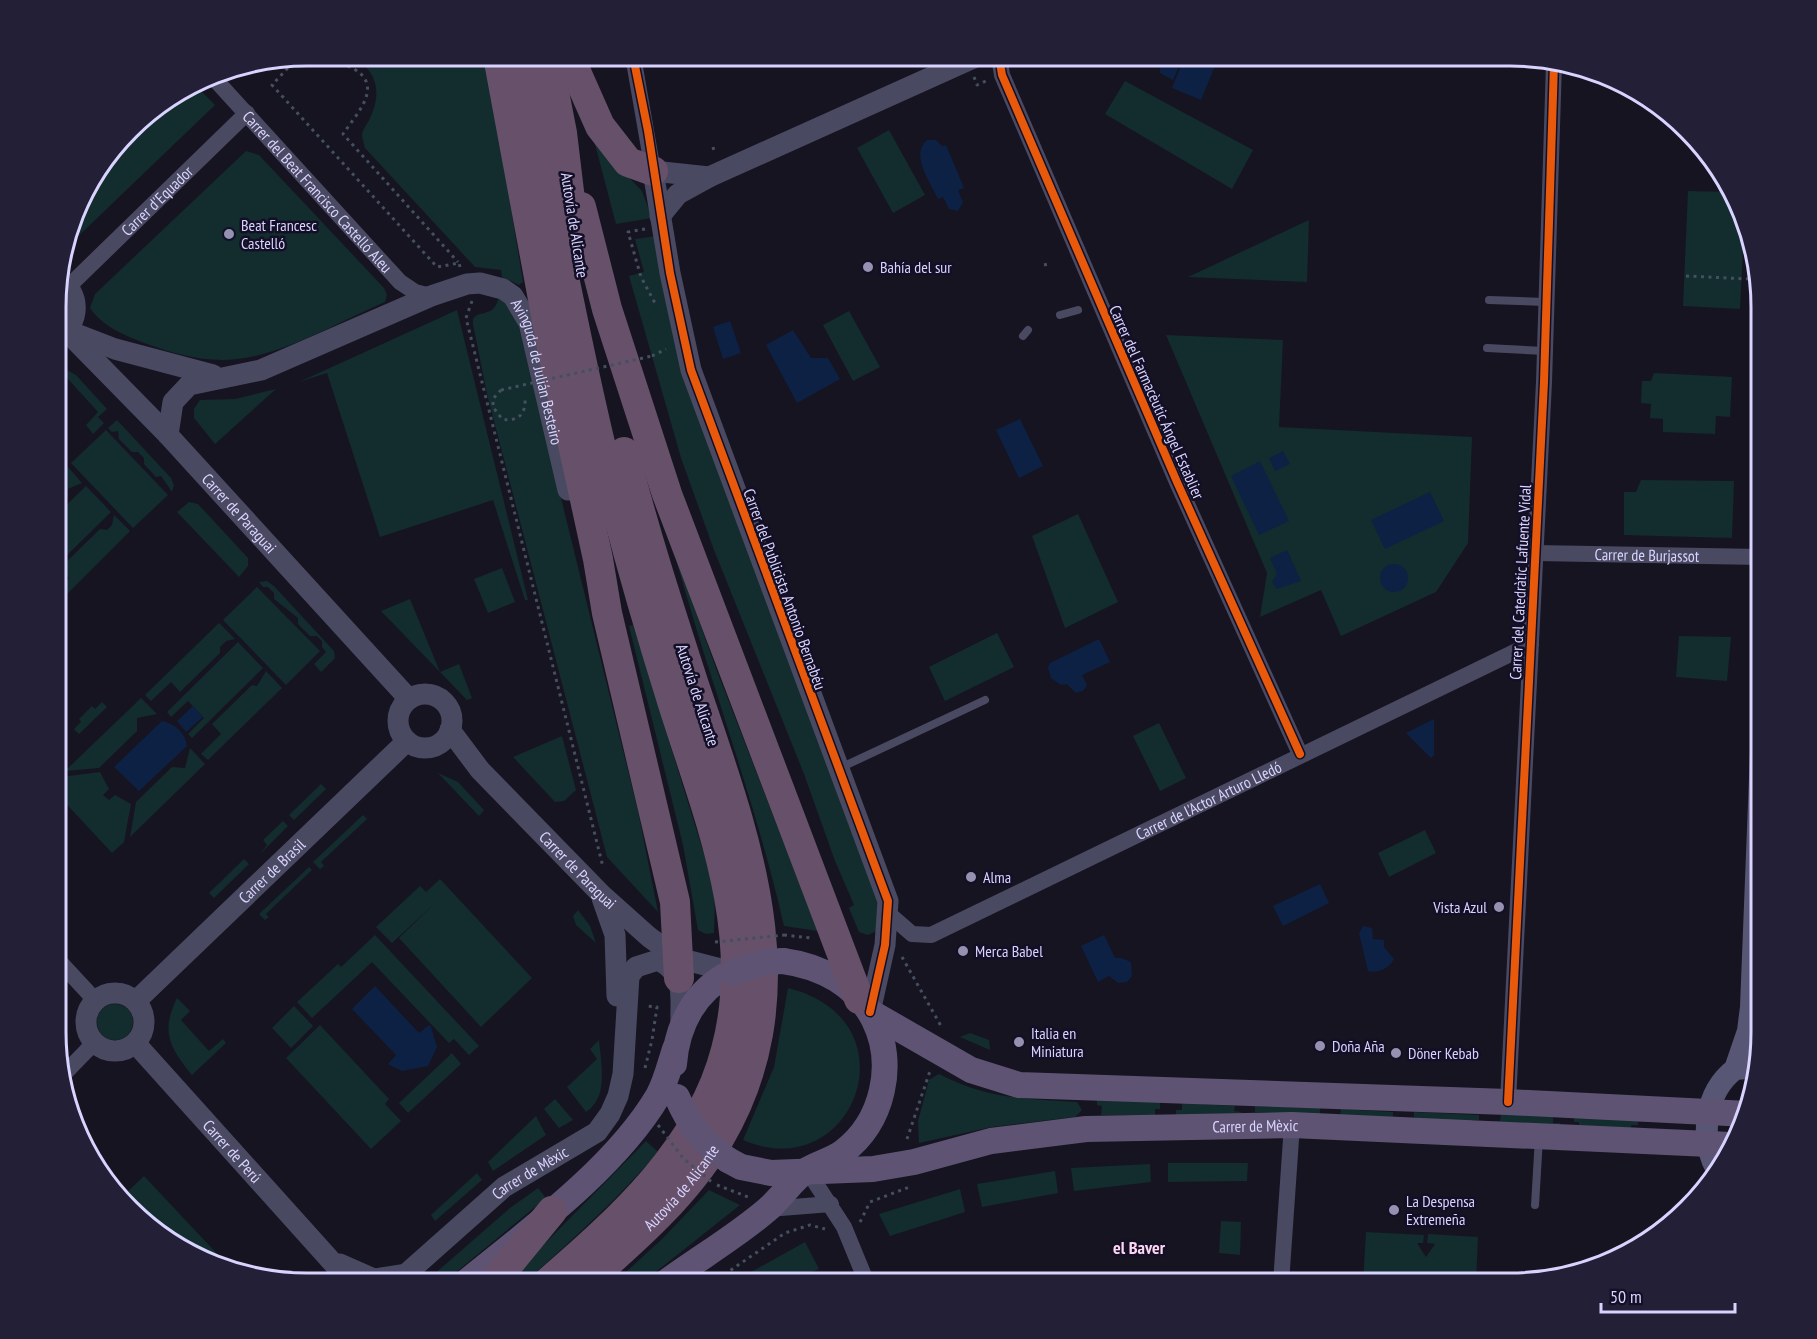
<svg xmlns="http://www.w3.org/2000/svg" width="1817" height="1339" viewBox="0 0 1817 1339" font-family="'PT Sans Narrow',sans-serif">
<rect width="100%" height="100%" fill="#161421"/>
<path fill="#132c2d" d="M351 56H486L523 282 519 285 502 277 501 270 475 267 365 148C364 144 362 138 362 134 363 129 368 123 370 118 383 91 376 69 351 56Z
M1125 81 1253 150 1232 189 1105 114Z
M195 85 215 105 66 248 82 196 141 118Z
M591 129 613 161 642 191 652 218 616 224Z
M889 130 925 195 893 213 857 148Z
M246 151 259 155 384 288 387 295 385 302C340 321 286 354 237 359 207 363 174 354 147 344 126 336 103 327 90 308L95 294Z
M1688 191 1733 192 1735 196 1744 226 1740 309 1683 306Z
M1309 220 1307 282 1188 277Z
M656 236 881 904 879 930 868 935 859 932 849 908 854 905 835 861 804 774 714 550 681 458 629 276 644 272 635 239Z
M499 296 515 311 638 811 658 912 607 857 487 394 473 324V319L477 315C491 311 495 312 499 296Z
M457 310 528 600H525L493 500 380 537 327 373 299 382Z
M849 311 880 367 853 381 823 325Z
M1166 335 1283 340 1279 427 1472 437 1468 543 1436 592 1341 636 1321 590 1260 617 1267 573Z
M58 365 76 375 107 409 98 417 104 423 93 434 86 425 98 412 58 368Z
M1654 373 1732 377 1730 417 1716 416 1715 434 1663 432V419L1650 418 1651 404 1641 403 1642 381H1651Z
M276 389 215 444 194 418V409L200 400 235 399Z
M117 420 171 478 174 485 172 492 161 476 156 477 144 464V458L138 452H132L119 439 118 431 112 432 108 428Z
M106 430 168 495 133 528 71 463Z
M67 466 82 483 68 489V497L58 507V475Z
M1641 480 1734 481 1732 538 1624 535V492H1636Z
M86 486 111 512 58 564V513Z
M189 502 198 504 248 558V566L239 577 177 512Z
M1078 514 1118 602 1065 628 1032 536Z
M114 515 130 531 58 603V590L69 578 60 568 100 529 107 530 112 525Z
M674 552 717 671 818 931 784 926C755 799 708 677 674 552Z
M502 568 515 602 488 613 474 579Z
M267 581 274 586 334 651 335 658 321 672 314 664 326 652 322 647V641L317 636H310L298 624V618L274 599V593L268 587H263L259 582Z
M257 587 320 651 286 685 223 620Z
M410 599 440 672 459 664 472 698 467 700 381 611Z
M219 623 235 639 226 641 220 647V653L180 692 171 682 151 701 145 695Z
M633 625 708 867 715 898 714 933 706 934 698 930 683 845 629 626Z
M997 633 1014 667 945 701 929 667Z
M1679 636 1731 637 1727 681 1676 677Z
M238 642 263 668 192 738 188 734 204 718 188 701 171 717 167 712Z
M266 671 282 688 208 760 201 754 221 734 212 724 252 685 257 686Z
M141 698 157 714 137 718V731L99 768 65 771Z
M102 702 107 707 79 734 74 729 81 722 79 719 92 706 95 709Z
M1159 723 1186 778 1160 791 1133 736Z
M562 736 576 790 564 801 555 802 513 757Z
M190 748 205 764 130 837 136 802 172 767 185 768Z
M100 772 109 789 103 795 109 800 115 795 131 804 124 842 112 853 58 795V780L61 777Z
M438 773 458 782 484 810 479 816Z
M321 784 326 789 294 820 289 815Z
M363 815 367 819 321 862 324 866 320 869 313 862Z
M283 821 288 826 259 855 267 845 263 840Z
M1425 830 1436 853 1389 877 1378 853Z
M244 859 249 864 214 898 209 893Z
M309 867 312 870 266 914 269 917 265 920 259 914Z
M440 879 532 978 481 1027 399 938 434 904 392 943 376 927 420 886 426 892Z
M578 910 590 926 596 943 576 925 573 916Z
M375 935 479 1046 469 1055 454 1039 449 1043 372 962 312 1018 297 1002 338 964 341 967Z
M788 988C917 1020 854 1188 743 1140L774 1067Z
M177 998 190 1011 181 1020 209 1051 223 1039 226 1043 192 1075C170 1048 160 1032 177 998Z
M97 1022a18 18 0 1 1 36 0a18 18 0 1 1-36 0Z
M294 1006 313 1026 291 1048 272 1028Z
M320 1025 389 1099 385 1104 401 1121 371 1149 286 1058Z
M970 1033 989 1040 990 1050 960 1037Z
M599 1040C601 1063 609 1097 586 1112L567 1087 597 1059 590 1049Z
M452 1053 461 1064 408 1113 399 1103Z
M939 1074C990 1100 1023 1098 1077 1102L1082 1110 1075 1117 992 1127 919 1143 918 1121 929 1080Z
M555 1099 573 1120 559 1128 544 1109Z
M1097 1100 1160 1102V1109H1155V1115H1101L1102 1106 1097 1105Z
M1182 1103 1235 1106 1234 1111 1241 1112 1240 1117 1176 1115V1110H1182Z
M1255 1106 1320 1108V1114L1255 1112Z
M1341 1109 1393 1112V1117L1340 1116Z
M1414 1112 1479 1115V1120H1472V1126L1420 1125 1419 1118 1414 1117Z
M1501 1114 1553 1117V1123H1560V1128L1495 1126V1121H1500Z
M536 1116 546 1135 493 1171 488 1162Z
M1574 1117 1638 1120V1125H1631V1130L1579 1129V1122H1574Z
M646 1141 658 1152C617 1200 571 1241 524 1283H506Z
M1168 1163H1248L1247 1181 1168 1182Z
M1150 1164 1151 1182 1074 1191 1071 1168Z
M1055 1171 1058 1193 982 1207 977 1184Z
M477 1173 482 1180 435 1221 431 1215Z
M144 1176 222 1259 216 1265 154 1231 123 1196Z
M538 1188 546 1198 443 1283H424L510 1208Z
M960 1189 965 1212 890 1236 879 1214Z
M709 1190 740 1205 642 1283H614L661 1240Z
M1221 1221 1241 1222 1240 1255 1219 1253Z
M1366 1232 1424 1235 1423 1243H1417L1426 1257 1435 1244 1427 1243 1428 1234 1478 1237 1476 1283H1363Z
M805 1242 819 1269 785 1283H746L742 1277Z"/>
<path fill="#0d2144" d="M1185 56H1219L1201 100 1172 88Z
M1165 60 1180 64 1173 80 1160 73V65Z
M927 140H936L942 146 946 145 964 188 958 190 963 202 958 211 949 209 943 197 938 199C930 182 910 154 927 140Z
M730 321 741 353 723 359 713 327Z
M793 330 811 358H828L840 379 797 403 766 345Z
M1020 419 1043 466 1019 478 996 430Z
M1283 451 1290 464 1275 471 1269 458Z
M1260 461 1289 521 1259 535 1231 476Z
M1430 492 1444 521 1385 549 1371 520Z
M1287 550 1301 581 1277 589 1272 582 1277 574 1270 558Z
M1380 578a14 14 0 1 1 28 0a14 14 0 1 1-28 0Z
M1099 639 1110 662 1082 675 1087 685 1083 691 1076 693 1067 684 1061 685 1051 678 1048 668 1050 663Z
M193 706 203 717 186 732 177 721Z
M1434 719V755L1431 758 1406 733Z
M162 721C175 724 185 732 187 746L139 791 114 767Z
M1320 884 1329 903 1283 926 1273 906Z
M1363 926 1372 928 1373 939 1384 940V947L1394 959C1390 968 1377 974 1368 971L1359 933Z
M1104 935 1115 958H1121L1131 962 1132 976 1127 982 1118 983 1109 976 1098 982 1081 946Z
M375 986 419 1033 429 1025 431 1027 437 1047 428 1066 402 1071 388 1064 396 1055 352 1009Z"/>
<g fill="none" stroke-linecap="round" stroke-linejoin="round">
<path stroke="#44505f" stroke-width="3" stroke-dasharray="3 4.5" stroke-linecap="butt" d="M328 56C333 63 340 63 348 66 387 83 358 112 343 134L458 262
M298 57 272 85 437 267 459 263 460 267
M974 77 977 85 986 81
M713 147 714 151
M645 229 628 232 641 277 656 305
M1044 265 1048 264
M1686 276 1749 279
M472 301 466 318 603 867
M652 356 666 349
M501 390 493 399V407L502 419C517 422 526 415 525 399
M784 935 811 938
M902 957 941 1026
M645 1068 652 1040 657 1007 645 1006
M907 1139 930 1071
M717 1185 748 1197
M860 1222 870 1202 912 1186
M712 1283 785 1233 810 1225 825 1229"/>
<path stroke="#4a4962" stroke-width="8" d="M1489 300 1546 302
M1060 315 1078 310
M1023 336 1028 330
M1487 348 1545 351
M840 768 985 700
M1535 1205 1539 1138"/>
<g stroke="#4a4962" stroke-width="16">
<path d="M633 56 653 171"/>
<path d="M999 56 1002 75 1177 482 1300 754"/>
<path id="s1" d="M211 75 400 282 415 292 431 296"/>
<path id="s2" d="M68 287 247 113"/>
<path id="s3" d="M1535 553 1761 557"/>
<path id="s4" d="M889 914 912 934 931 935 1531 644"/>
<path d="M58 960 95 1000"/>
<path d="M62 1076 94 1043"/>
<path d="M1508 1102 1544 382 1554 63"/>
<path d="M807 1170 844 1227 867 1283"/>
<path d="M768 1209 831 1204"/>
<path d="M1281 1283 1292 1125"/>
</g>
<g stroke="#4a4962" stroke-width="21">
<path d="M709 177 653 171 670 273 691 370 888 901 885 945 870 1012"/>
<path d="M660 216 678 194 709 177 978 56"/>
<path d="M58 278C81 293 81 322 58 338"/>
<path id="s5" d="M67 332 168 435 409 699"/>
<path d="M71 332 115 349 213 375"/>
<path id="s6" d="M168 435 173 402 189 385 261 370 431 296 467 284 480 283 503 289 513 296 529 323 568 490"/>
<circle cx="425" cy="721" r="27"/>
<path id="s7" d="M450 730 480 770 602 895 649 937 678 958 732 972"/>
<path d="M602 898 615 935 617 996"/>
<circle cx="115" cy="1022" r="29"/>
<path id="s8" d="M136 1001 407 741"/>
<path id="s9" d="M136 1044 351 1283"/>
<path d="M340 1264 374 1279 406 1274"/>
<path id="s10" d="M396 1283 504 1187 597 1132 610 1114 618 1096 623 1074 629 976 636 967 658 960C687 975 680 996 681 1024"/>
</g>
<path stroke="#575674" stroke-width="22" d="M1735 1069 1748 1031 1751 1007 1761 752
M1717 1170C1699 1138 1705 1092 1735 1069L1757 1067"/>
<g stroke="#5e5373" stroke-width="26">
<path d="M870 1012 971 1070 1019 1085 1508 1102 1748 1114"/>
<path d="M674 1064C677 1025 695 990 732 972"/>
<path id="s11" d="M728 1160 741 1167 771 1173 873 1169 914 1162 991 1141 1086 1129 1292 1125 1731 1145"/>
<path d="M465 1283C529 1231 616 1167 658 1096 666 1082 670 1064 675 1049"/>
<path d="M665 1283C699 1258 737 1236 768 1209 782 1197 792 1180 807 1170 819 1163 832 1160 843 1152 883 1122 896 1064 874 1020 857 985 821 966 783 961"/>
</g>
<g stroke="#67516a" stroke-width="30">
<path d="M498 56 553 353 598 559 607 613 675 902 679 978"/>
<path d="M519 56C546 183 569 312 599 439 620 527 645 615 672 701 707 813 758 931 726 1050 701 1147 621 1219 547 1283"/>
<path d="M547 56 562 133 574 233"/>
<path d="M569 56 600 126 628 162 653 171"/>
<path d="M581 207 607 309 667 494 859 999"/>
<path d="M493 1283 552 1211"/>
<path id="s12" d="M585 1283C634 1240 685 1196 719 1139 807 990 744 834 694 685 669 608 644 531 624 452"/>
</g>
<path stroke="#44505f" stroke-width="3" stroke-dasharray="3 4.5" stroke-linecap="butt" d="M501 390 652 356
M715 942 784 935
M658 1125 683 1158 714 1184"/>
<path stroke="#5e5373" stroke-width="26" d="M732 972 766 962 783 961
M677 1097C689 1125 703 1143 728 1160"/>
<g stroke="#130f26" stroke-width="11">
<path id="cycleway" d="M633 56 648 131 670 273 691 370 888 901 885 945 870 1012
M999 56 1002 75 1177 482 1300 754
M1508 1102 1544 382 1554 63"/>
</g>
<use href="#cycleway" stroke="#e8590c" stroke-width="8"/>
</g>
<g fill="#9591b1" stroke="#130f26" stroke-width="2">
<circle cx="229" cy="234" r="6"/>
<circle cx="868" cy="267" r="6"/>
<circle cx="971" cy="877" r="6"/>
<circle cx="1499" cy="907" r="6"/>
<circle cx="963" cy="951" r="6"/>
<circle cx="1019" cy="1042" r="6"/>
<circle cx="1320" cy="1046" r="6"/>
<circle cx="1396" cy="1053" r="6"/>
<circle cx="1394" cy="1210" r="6"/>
</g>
<g text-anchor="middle" stroke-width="5" stroke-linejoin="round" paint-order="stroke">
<g font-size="16" fill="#d9d4ff" stroke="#130f26">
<text dy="6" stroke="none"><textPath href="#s1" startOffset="158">Carrer del Beat Francisco Castelló Aleu</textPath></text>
<text dy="6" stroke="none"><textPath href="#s2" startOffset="124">Carrer d'Equador</textPath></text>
<text transform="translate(575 225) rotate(81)" y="6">Autovía de Alicante</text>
<text dy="6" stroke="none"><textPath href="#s6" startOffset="483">Avinguda de Julián Besteiro</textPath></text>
<text transform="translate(1157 402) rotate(66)" y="6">Carrer del Farmacèutic Ángel Establier</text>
<text dy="6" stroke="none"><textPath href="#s5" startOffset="250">Carrer de Paraguai</textPath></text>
<text dy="6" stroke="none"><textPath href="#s3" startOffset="112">Carrer de Burjassot</textPath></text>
<text transform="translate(1520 582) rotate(-87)" y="6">Carrer del Catedràtic Lafuente Vidal</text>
<text transform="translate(785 589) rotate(70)" y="6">Carrer del Publicista Antonio Bernabéu</text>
<text transform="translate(698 695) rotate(72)" y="6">Autovía de Alicante</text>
<text dy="6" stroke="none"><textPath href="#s4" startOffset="358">Carrer de l'Actor Arturo Lledó</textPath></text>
<text dy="6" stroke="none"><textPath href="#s7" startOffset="190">Carrer de Paraguai</textPath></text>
<text dy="6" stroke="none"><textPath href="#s8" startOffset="188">Carrer de Brasil</textPath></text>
<text dy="6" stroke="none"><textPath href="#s11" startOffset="534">Carrer de Mèxic</textPath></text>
<text dy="6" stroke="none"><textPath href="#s9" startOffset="144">Carrer de Perú</textPath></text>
<text dy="6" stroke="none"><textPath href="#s10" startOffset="174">Carrer de Mèxic</textPath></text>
<text dy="6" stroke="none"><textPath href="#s12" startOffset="136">Autovía de Alicante</textPath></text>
</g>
<g font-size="16" fill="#d9d4ff" stroke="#130f26" text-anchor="start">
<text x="241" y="231">Beat Francesc<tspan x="241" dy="18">Castelló</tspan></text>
<text x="880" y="273">Bahía del sur</text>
<text x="983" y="883">Alma</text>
<text x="1487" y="913" text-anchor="end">Vista Azul</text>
<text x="975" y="957">Merca Babel</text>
<text x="1031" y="1039">Italia en<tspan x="1031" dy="18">Miniatura</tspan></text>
<text x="1332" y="1052">Doña Aña</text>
<text x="1408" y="1059">Döner Kebab</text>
<text x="1406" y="1207">La Despensa<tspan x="1406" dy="18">Extremeña</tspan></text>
</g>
<g font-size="18" font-weight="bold" fill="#ffd6f0" stroke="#130f26">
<text x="1139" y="1254">el Baver</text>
</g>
</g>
<path d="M0 0H1817V1339H0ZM307 66H1510A241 241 0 0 1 1751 307V1032A241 241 0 0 1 1510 1273H307A241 241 0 0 1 66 1032V307A241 241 0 0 1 307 66Z" fill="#231f37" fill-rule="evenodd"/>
<path fill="none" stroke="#d9d4ff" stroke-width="3" d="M307 66H1510A241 241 0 0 1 1751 307V1032A241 241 0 0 1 1510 1273H307A241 241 0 0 1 66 1032V307A241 241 0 0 1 307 66Z"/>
<path d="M1601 1303v9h134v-9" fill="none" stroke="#d9d4ff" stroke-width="3"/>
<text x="1610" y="1303" font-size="18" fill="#d9d4ff" stroke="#130f26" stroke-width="4.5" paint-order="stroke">50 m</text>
</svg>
